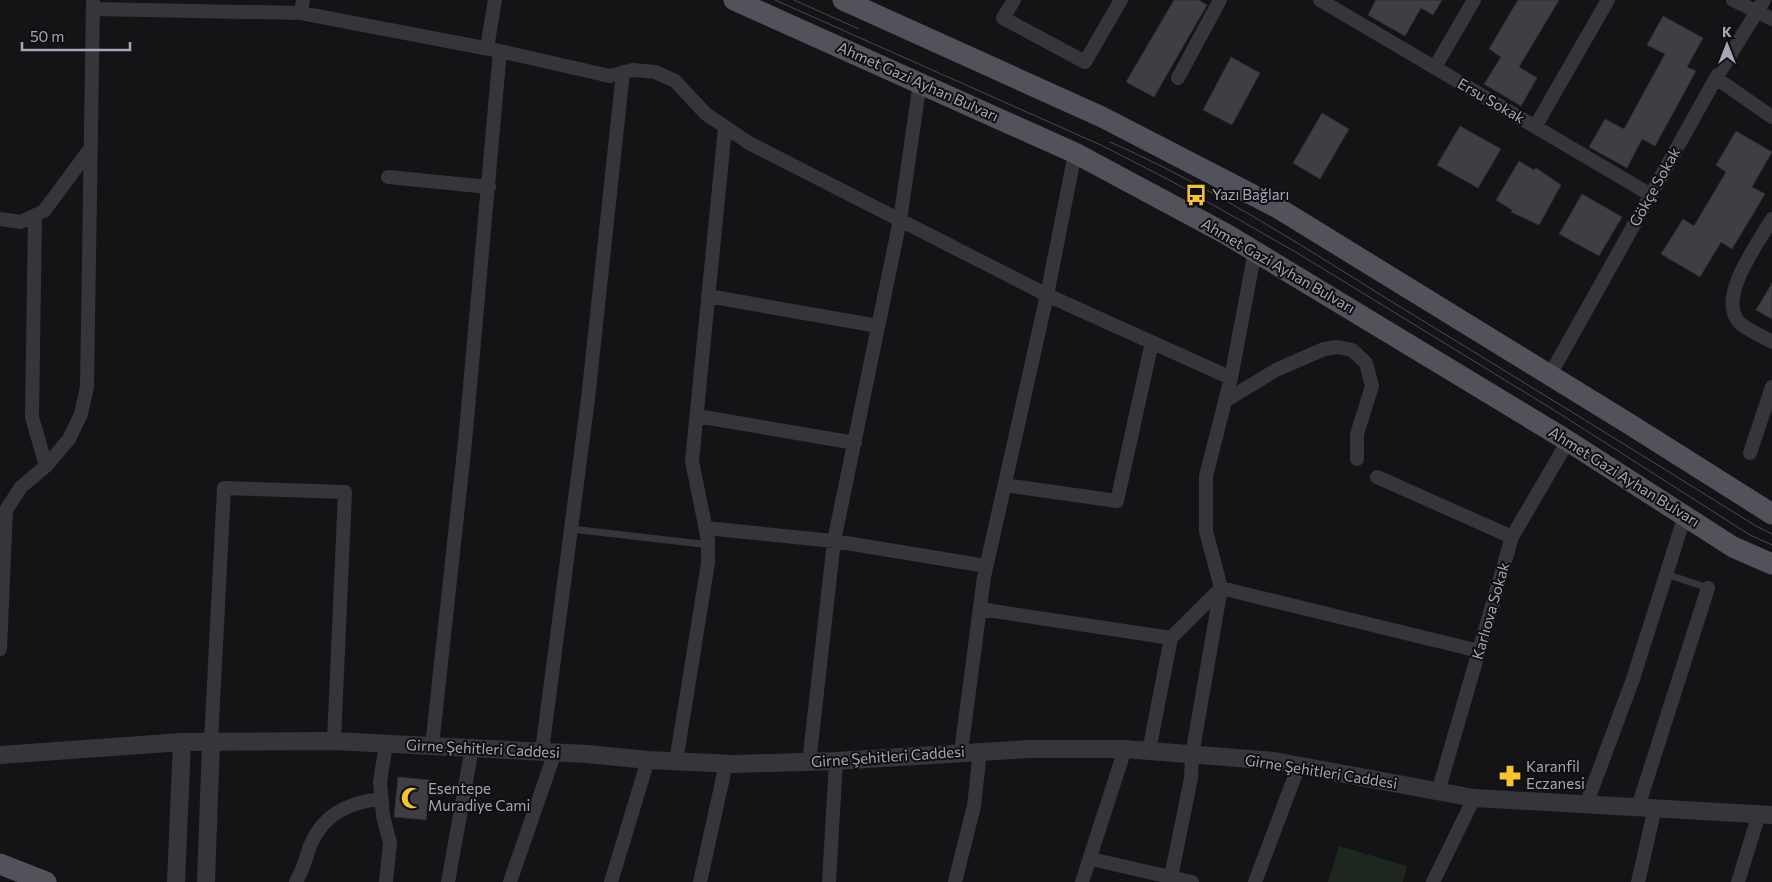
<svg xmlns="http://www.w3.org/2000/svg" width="1772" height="882" viewBox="0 0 1772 882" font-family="Commissioner,sans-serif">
<rect width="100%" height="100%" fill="#141416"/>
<path fill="#1e2620" d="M1339 846 1407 866 1403 882H1328Z"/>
<path fill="#3e3e43" stroke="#2e2e32" d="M1174 0H1199L1207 5 1154 97 1126 82Z
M1376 0H1442L1433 15 1421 8 1405 36 1368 15Z
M1518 0H1559L1519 67 1537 78 1521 106 1484 84 1501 57 1489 49Z
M1663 16 1703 38 1687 67 1696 71 1655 146 1642 139 1627 168 1589 147 1605 119 1624 129 1665 54 1647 45Z
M1231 57 1260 73 1232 125 1203 110Z
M1322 113 1349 129 1320 179 1293 163Z
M1460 126 1501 149 1478 188 1437 165Z
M1736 131 1772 152 1752 187 1765 194 1732 249 1721 242 1700 277 1661 254 1683 219 1694 226 1726 172 1716 165Z
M1519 161 1534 170 1536 168 1561 185 1539 225 1511 212 1512 210 1496 200Z
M1582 194 1622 217 1599 256 1559 234Z
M1772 283V319L1756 310Z
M398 777 430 780 426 820 394 817Z"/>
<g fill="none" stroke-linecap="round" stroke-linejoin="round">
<path stroke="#35353b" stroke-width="7" d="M571 529 702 544 708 540
M1666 574 1708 588"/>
<path stroke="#35353b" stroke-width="14" d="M1014 0 1003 18 1085 62 1121 0
M1320 0 1651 195
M1733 0 1772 19
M93 9 301 13 500 51 610 76 633 70 655 72 675 81 706 114 749 143 1047 295 1231 378
M301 13 303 0
M487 48 495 0
M1435 67 1474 0
M1178 78 1220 0
M1716 78 1772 117
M1535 127 1608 0
M388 177 489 187
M35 217 32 417 46 466
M0 219 21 222 44 211 90 149
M1772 219C1759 242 1714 300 1741 324 1749 331 1763 336 1772 342
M708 296 878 326
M1550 375 1716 78 1764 0
M1225 401 1276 370 1324 349 1338 347 1352 350 1366 363 1372 386 1357 434V459
M697 416 855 443
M1750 453 1772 387
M1377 477 1512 537
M1005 485 1117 501 1152 342
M706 528 834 541 986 566
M980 609 1171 638
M0 649 6 510 21 487 46 466 69 439 81 414 87 387 93 1
M211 742 224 488 345 492 334 741
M432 746 465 442 500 51
M542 751 588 399 623 72
M1149 751 1171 638 1221 588 1479 651
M961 752 984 577 1047 295 1075 153
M676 762 708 563V540L692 461 725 128
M809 763 834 541 900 220 920 82
M1438 792 1512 537 1568 441
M1586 805 1633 679 1685 515
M1638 807 1708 588
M1091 859 1192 882
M296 882C303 870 306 858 310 846 323 814 349 802 381 799
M386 882 390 843 383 816 380 782 386 744
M448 882 472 748
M510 882 555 752
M611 882 648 760
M700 882 726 764
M829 882 836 761
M955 882 974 806 980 751
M1082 882 1125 749
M1167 882 1171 877 1191 778 1192 755 1221 588 1206 531V476L1231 378 1255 251
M1255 882 1299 765
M1433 882 1474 798
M1638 882 1655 808
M1738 882 1759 814"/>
<path stroke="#35353b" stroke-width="18" d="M0 755 182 742 334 741 587 754 648 760 734 764 836 761 1029 749H1125L1274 761 1474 798 1772 815
M176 882 182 742
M206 882 211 742"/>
<path stroke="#51525a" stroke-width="21" d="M734 0 1075 153 1226 234 1568 441 1733 547 1772 564
M843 0 1102 117 1278 208 1631 425 1772 514
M0 864 46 882"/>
<path stroke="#4a4b52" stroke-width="1" d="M775 0 1103 146 1173 182 1299 254 1557 412 1750 535 1772 545
M794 0 859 29
M1110 142C1208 185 1299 244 1389 300 1512 375 1634 450 1756 526L1772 534"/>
</g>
<defs>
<g id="bus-bare" transform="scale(1.725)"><path d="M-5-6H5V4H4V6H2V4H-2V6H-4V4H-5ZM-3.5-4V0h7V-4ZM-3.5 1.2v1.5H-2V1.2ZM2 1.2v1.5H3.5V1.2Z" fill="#f7c52b" stroke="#0f0f11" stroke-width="2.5" paint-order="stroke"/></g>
<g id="pharmacy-bare" transform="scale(1.725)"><path d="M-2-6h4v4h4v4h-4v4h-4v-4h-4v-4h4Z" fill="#f7c52b" stroke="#0f0f11" stroke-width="2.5" paint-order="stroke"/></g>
<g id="mosque-bare" transform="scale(1.725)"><path d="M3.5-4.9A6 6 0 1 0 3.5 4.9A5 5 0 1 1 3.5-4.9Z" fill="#f7c52b" stroke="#0f0f11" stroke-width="2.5" paint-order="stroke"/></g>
</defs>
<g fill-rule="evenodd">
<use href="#bus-bare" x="1196" y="195"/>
<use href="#pharmacy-bare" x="1510" y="776"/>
<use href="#mosque-bare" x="412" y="798"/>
</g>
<g text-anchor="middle" stroke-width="4" stroke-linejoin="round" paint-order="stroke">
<g font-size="15" fill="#a5a9b7" stroke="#0f0f11">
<text transform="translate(918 82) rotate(24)" y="5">Ahmet Gazi Ayhan Bulvarı</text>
<text transform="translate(1491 101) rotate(30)" y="5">Ersu Sokak</text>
<text transform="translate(1655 187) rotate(-61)" y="5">Gökçe Sokak</text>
<text transform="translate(1278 266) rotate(30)" y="5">Ahmet Gazi Ayhan Bulvarı</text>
<text transform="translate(1624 477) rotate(32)" y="5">Ahmet Gazi Ayhan Bulvarı</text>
<text transform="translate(1491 611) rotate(-74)" y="5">Karlıova Sokak</text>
<text transform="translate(483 749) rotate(3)" y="5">Girne Şehitleri Caddesi</text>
<text transform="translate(888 757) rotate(-4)" y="5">Girne Şehitleri Caddesi</text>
<text transform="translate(1321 772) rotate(9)" y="5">Girne Şehitleri Caddesi</text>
</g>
<g font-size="15" fill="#a5a9b7" stroke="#0f0f11" text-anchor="start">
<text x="1212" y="200">Yazı Bağları</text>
<text x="1526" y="772">Karanfil<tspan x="1526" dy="17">Eczanesi</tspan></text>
<text x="428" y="794">Esentepe<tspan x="428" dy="17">Muradiye Cami</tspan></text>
</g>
</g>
<g transform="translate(1727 45)" stroke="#0f0f11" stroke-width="4" paint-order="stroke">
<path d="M0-4L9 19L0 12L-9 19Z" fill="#a5a9b7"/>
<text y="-8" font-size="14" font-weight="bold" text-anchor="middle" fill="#a5a9b7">K</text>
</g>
<path d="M22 42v8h108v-8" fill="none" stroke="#a5a9b7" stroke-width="2.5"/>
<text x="30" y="42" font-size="15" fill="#a5a9b7" stroke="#0f0f11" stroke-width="4" paint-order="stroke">50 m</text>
</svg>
